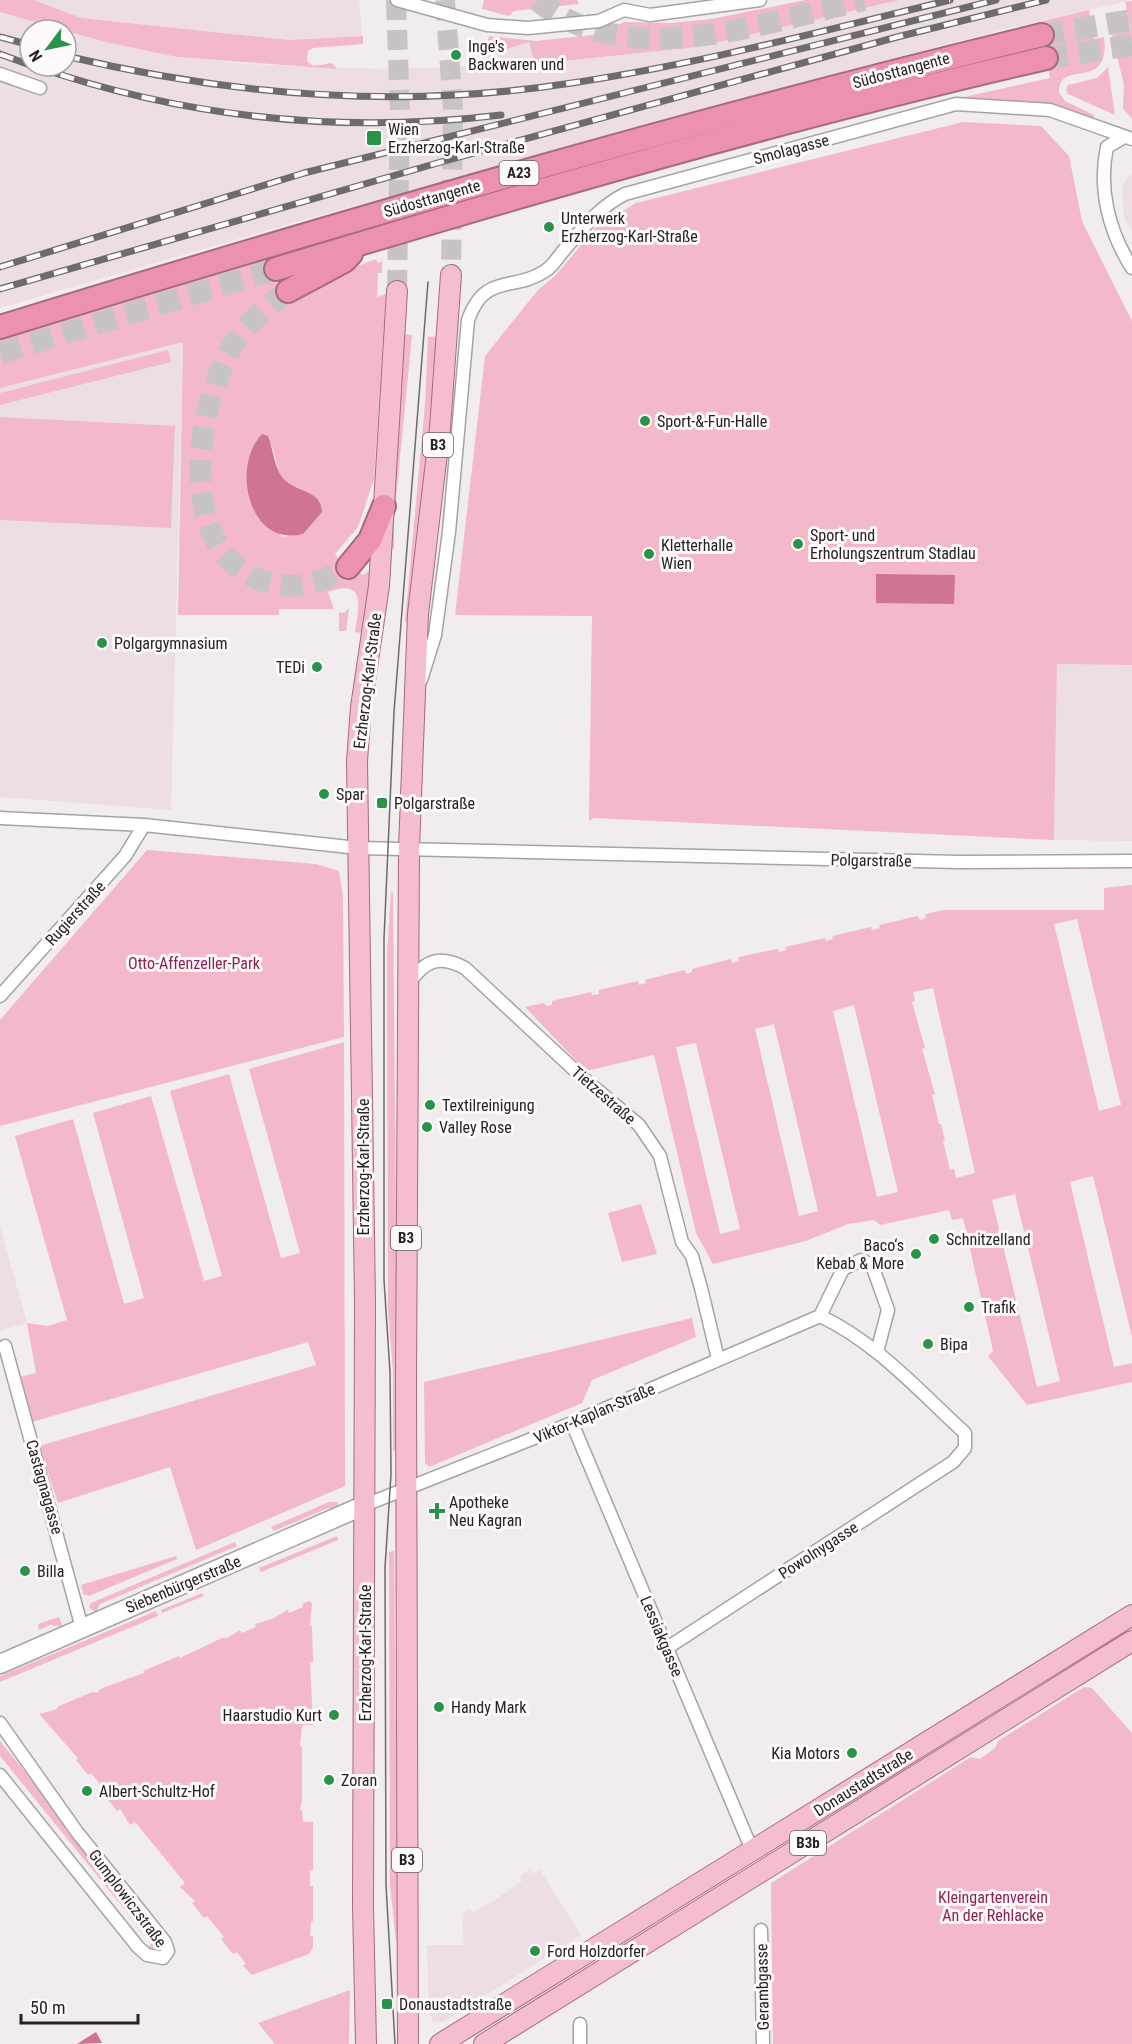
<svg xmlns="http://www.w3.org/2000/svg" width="1132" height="2044" viewBox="0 0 1132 2044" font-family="'Roboto Condensed',sans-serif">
<rect width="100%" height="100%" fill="#f1eced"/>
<path fill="#ecdee2" d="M34 0H359L362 36 289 40 81 18Z
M899 0H1132L1005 29 765 92 327 213 0 308V12L63 30H30V66H66V31L177 57 248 64 383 69 481 66 483 57 529 42 536 64 698 47Z
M1132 173V231L1124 218 1122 185Z
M183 342 171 810 0 797V388Z
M1057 664 1132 665V841L1054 840Z
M0 1227 27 1323 0 1331Z
M530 1870 532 1874 540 1870 581 1935 443 2022H434L429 2014 427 1945H464L462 1920 465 1918 462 1913 470 1909 473 1913 496 1899 522 1881 520 1876Z"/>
<path fill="#f3b9ca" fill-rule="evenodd" d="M0 0H34L81 18 289 40 363 36V44L313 48 308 51 307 61 313 66 332 63 337 69 177 57 106 42 7 14 0 12Z
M484 0H577L579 4 514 11 509 16 482 9Z
M805 0H899L698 47 535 64 529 42 483 57 489 36 536 41 601 34 624 22 671 23 711 19Z
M1132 1V119L1123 108 1124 85 1112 35 1131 30 1125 2Z
M1089 10 1090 17 1073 21 1074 26 1090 22 1094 39 1104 37C1111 94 1058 57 1059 93L1065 101 1094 115V122L1048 105 960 98 1050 78 1039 22Z
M1108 67 1115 115 1068 94 1066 90 1068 85 1097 78Z
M963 122 1041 126 1069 156 1082 221 1132 321V665L1057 664 1054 840 594 818 589 821 592 616 455 615 485 356 538 290 556 275 596 227 636 203Z
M268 258 276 282 292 303C317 282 346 270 376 259L378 263 382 261V273H378L377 297 386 294 374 479 358 527 335 554 352 578 359 572 363 575 370 570 371 589 362 633 355 632C359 606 366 578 328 592L334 609H279V615H178L183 342 0 388V339ZM257 439 271 444 280 475 290 486 303 534 283 537 255 513C246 487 245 465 257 439Z
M403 334 412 335 394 520V549L390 547Z
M439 336 438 358 409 627 405 621 425 404 428 337Z
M168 350 171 362 0 405V393Z
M0 417 175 426 171 528 0 520Z
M349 608 346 631H339V612L344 613Z
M147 850 316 864 339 871 343 897 344 1037 0 1126V1020Z
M1132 885V1337L1093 1176 1070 1182 1114 1367 1132 1363V1382L1027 1405 988 1356 993 1351 963 1218 952 1220 949 1210 880 1225 874 1220 848 1224 806 1241 713 1264 696 1233 654 1055 586 1071 525 1007 544 1003 546 1006 552 1005V1001L591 992 592 995 599 994V990L638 981 639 985 646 983 645 980 685 970 686 974 692 972V969L731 959 732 963 739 961 738 957 778 949 779 952 786 950 785 947 825 938 826 941 833 939 832 936 871 927 872 930 880 928 879 925 918 916 920 920 926 918 925 914 945 910H1104V888ZM1077 919 1121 1105 1099 1111 1054 924ZM933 988 975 1173 956 1178 954 1169 950 1170 943 1141 945 1140 941 1124H939L932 1095 935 1094 922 1049 925 1048 912 1002 915 1001 913 992ZM854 1005 898 1192 877 1197 833 1011ZM774 1024 818 1211 799 1216 755 1029ZM696 1043 740 1229 720 1234 676 1047ZM1015 1194 1060 1381 1037 1387 992 1200Z
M391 892 393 893 398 1451H393V1372L388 1308 387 955Z
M344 1042 345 1486 196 1550 170 1467 58 1503 39 1446 316 1365 308 1342 32 1422 20 1377 36 1373 27 1323 48 1326 67 1320 15 1136 73 1119 124 1304 144 1298 93 1113 151 1096 204 1281 222 1276 170 1091 229 1074 281 1258 300 1253 249 1069Z
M641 1204 657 1254 622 1262 608 1213Z
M692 1318 696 1337 592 1380 582 1403 429 1467 425 1463 424 1382Z
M329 1502H337L341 1509 337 1511 328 1508 274 1531 271 1527Z
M337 1536 338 1540 261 1572 259 1568Z
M235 1542 237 1546 100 1604 96 1612 89 1608 91 1603Z
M394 1551 398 1939 396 1941 390 1885 389 1552Z
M176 1556 177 1559 89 1596 83 1594 81 1585Z
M202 1593 204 1596 162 1613 161 1610Z
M309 1601 312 1603 310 1626H312L313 1662H310L313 1725H302L300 1746 302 1747V1801L300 1810H302L303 1822H313V1870H310V1886H313V1921L311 1922 310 1936H313V1947L309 1954 252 1975 243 1966 246 1964 237 1952 233 1954 221 1939 224 1937 207 1916 204 1918 192 1903 195 1901 180 1887 185 1883 135 1822 130 1825 120 1809 117 1811 105 1796 107 1793 91 1773 88 1775 76 1760 78 1758 39 1714 57 1709V1707L92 1692 97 1693 100 1689 144 1673 143 1671 179 1656 180 1658 222 1638H227L240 1630 242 1633 256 1627 255 1624 272 1619 288 1610 289 1613 303 1607 302 1604Z
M156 1611 158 1616 0 1682V1676Z
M59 1617 63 1627 50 1625 39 1630 38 1624Z
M1084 1687 1092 1688 1132 1733V2044H773L771 1883 971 1757 980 1759 995 1748 998 1741Z
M0 1741 163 1941 164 1950 159 1956 147 1948 152 1943 0 1756Z
M350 1990 349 2044H275L258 2023Z"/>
<path fill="#cf7493" d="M262 434 268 436C273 449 274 466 282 477 295 494 321 488 322 512L303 534C248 548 231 465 262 434Z
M876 574 955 575 954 604 876 603Z
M96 2032 102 2043 77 2044Z"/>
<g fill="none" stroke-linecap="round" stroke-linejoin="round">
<path stroke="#c8c4c5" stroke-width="20" stroke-dasharray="20 10" stroke-linecap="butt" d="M396 0 400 113 397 291
M445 0 453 107 451 275"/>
<path stroke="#c8c4c5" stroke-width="22" stroke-dasharray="22 11" stroke-linecap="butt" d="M537 0C626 74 764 22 864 0
M1042 35 1132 20
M1046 58 1132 45
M288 291C270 305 251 319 238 338 194 401 171 558 270 583 299 591 324 582 348 567
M0 353 276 269"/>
<g stroke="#a7a3a4" stroke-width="15">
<path id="street" d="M397 0 487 25 528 28 599 21 624 10 650 15 760 0
M0 74 40 88
M1124 137 1107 147C1098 189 1109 232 1132 268
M421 680 435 635 449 532 468 320C485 272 514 292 545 271 553 266 558 257 564 250 583 228 599 207 625 194L956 104 1050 110 1132 139
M0 818 144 825 358 848 959 862 1132 861
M410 982C426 959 441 955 465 968L583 1078 639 1125 660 1156 682 1242 692 1256 701 1288 718 1359
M0 996 125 856 144 825
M820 1316 843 1269 861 1260 872 1265 888 1310 877 1352
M5 1346 82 1628
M572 1423 752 1850
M365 1505 572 1423 820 1316C876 1342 920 1392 965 1433V1448L953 1462 667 1648
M0 1723 77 1832 165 1942 168 1951 163 1958 147 1955 138 1947 0 1775
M761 1930 763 2044
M580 2024V2044"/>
</g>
<g stroke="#a7a3a4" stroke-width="21">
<path id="secondary" d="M0 1664 365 1505"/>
</g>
<g stroke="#a66b7d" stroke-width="22">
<path id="primary" d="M366 2044 363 1906 365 1301 357 761 361 707 379 586 397 291
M408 2044 406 1380 409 849 418 614 440 428 451 275
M440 2044 1132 1615
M484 2044 1132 1641"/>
</g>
<g stroke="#a66b7d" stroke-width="26">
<path id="highway" d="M276 269C530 192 786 118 1046 58
M288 291 344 261 351 254
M0 327C345 221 691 120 1042 35
M348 567 370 540 384 506"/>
</g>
<use href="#street" stroke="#fff" stroke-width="12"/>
<use href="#secondary" stroke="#fff" stroke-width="18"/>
<use href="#primary" stroke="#f4bece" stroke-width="20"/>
<use href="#highway" stroke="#ec92ae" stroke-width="22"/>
<path stroke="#6e6b6c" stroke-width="1.5" d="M395 2044 386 1885 385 1568 391 1474 390 1372 384 1280V939L394 712 428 282"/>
<g stroke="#6e6b6c" stroke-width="7">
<path id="rail" d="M0 37 30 45
M0 54 30 65
M66 56C229 95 399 109 565 84 695 65 823 31 950 0
M34 66C185 118 343 134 501 115
M0 267 304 173 996 0
M0 289 441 162 897 37 1046 0"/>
</g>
<use href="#rail" stroke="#fef9fb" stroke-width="4.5" stroke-dasharray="14" stroke-linecap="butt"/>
</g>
<g fill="#2a934a" stroke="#fef9fb" stroke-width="2">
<circle cx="456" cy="55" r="6"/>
<rect x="366" y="130" width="16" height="16" rx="3"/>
<circle cx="549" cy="227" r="6"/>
<circle cx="645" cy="421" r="6"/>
<circle cx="798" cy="544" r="6"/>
<circle cx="649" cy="554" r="6"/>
<circle cx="102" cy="643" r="6"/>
<circle cx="317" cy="667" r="6"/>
<circle cx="324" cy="794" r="6"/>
<rect x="376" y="797" width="12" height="12" rx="3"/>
<circle cx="430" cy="1105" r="6"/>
<circle cx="427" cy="1127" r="6"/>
<circle cx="934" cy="1239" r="6"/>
<circle cx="916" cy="1254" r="6"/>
<circle cx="969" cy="1307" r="6"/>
<circle cx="928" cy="1344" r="6"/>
<path d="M434 1502h6v6h6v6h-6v6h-6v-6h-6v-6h6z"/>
<circle cx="25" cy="1571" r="6"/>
<circle cx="439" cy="1707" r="6"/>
<circle cx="334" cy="1715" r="6"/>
<circle cx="852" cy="1753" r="6"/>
<circle cx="329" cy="1780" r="6"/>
<circle cx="87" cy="1791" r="6"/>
<circle cx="535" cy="1951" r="6"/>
<rect x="381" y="1998" width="12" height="12" rx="3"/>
</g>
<g text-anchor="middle" stroke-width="6" stroke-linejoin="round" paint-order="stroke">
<g fill="#fef9fb" stroke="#666364" stroke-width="1.5">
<rect x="499.5" y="161" width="39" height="24" rx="4.5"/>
<rect x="423" y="433" width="30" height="24" rx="4.5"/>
<rect x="391" y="1226" width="30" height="24" rx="4.5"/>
<rect x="790" y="1831" width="36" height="24" rx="4.5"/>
<rect x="392" y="1848" width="30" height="24" rx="4.5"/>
</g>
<g font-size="15" font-weight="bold" fill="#252323">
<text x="519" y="178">A23</text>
<text x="438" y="450">B3</text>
<text x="406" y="1243">B3</text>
<text x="808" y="1848">B3b</text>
<text x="407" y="1865">B3</text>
</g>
<g font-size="16" fill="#252323" stroke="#fef9fb" text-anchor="start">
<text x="468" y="52">Inge's<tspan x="468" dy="18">Backwaren und</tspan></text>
<text x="388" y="135">Wien<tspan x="388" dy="18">Erzherzog-Karl-Straße</tspan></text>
<text x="561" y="224">Unterwerk<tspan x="561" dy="18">Erzherzog-Karl-Straße</tspan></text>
<text x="657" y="427">Sport-&amp;-Fun-Halle</text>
<text x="810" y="541">Sport- und<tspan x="810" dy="18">Erholungszentrum Stadlau</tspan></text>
<text x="661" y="551">Kletterhalle<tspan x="661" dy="18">Wien</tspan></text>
<text x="114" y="649">Polgargymnasium</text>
<text x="305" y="673" text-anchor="end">TEDi</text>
<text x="336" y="800">Spar</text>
<text x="394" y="809">Polgarstraße</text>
<text x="442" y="1111">Textilreinigung</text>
<text x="439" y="1133">Valley Rose</text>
<text x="946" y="1245">Schnitzelland</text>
<text x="904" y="1251" text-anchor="end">Baco‘s<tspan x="904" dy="18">Kebab &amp; More</tspan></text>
<text x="981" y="1313">Trafik</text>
<text x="940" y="1350">Bipa</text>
<text x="449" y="1508">Apotheke<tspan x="449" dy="18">Neu Kagran</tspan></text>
<text x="37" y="1577">Billa</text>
<text x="451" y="1713">Handy Mark</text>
<text x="322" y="1721" text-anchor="end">Haarstudio Kurt</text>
<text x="840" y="1759" text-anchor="end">Kia Motors</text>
<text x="341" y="1786">Zoran</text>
<text x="99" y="1797">Albert-Schultz-Hof</text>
<text x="547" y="1957">Ford Holzdorfer</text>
<text x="399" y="2010">Donaustadtstraße</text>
</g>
<g font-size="16" fill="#252323" stroke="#fef9fb">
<text transform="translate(901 70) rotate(-15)" y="6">Südosttangente</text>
<text transform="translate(791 149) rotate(-15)" y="6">Smolagasse</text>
<text transform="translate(432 198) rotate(-16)" y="6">Südosttangente</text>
<text transform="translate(367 681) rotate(-83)" y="6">Erzherzog-Karl-Straße</text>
<text transform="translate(871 860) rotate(1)" y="6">Polgarstraße</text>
<text transform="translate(75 913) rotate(-48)" y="6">Rugierstraße</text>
<text transform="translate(604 1095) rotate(41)" y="6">Tietzestraße</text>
<text transform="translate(363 1167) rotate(-90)" y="6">Erzherzog-Karl-Straße</text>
<text transform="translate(594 1413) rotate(-23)" y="6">Viktor-Kaplan-Straße</text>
<text transform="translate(45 1487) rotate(74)" y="6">Castagnagasse</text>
<text transform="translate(818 1550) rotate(-33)" y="6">Powolnygasse</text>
<text transform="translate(183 1584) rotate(-23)" y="6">Siebenbürgerstraße</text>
<text transform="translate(662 1636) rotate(67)" y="6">Lessiakgasse</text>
<text transform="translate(365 1653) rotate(-90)" y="6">Erzherzog-Karl-Straße</text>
<text transform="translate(863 1782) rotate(-32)" y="6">Donaustadtstraße</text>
<text transform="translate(128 1898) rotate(53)" y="6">Gumplowiczstraße</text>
<text transform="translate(762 1987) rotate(-91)" y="6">Gerambgasse</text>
</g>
<g font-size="16" fill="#8d204f" stroke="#fef9fb">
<text x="194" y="969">Otto-Affenzeller-Park</text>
<text x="993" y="1903">Kleingartenverein<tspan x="993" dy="18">An der Rehlacke</tspan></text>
</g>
</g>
<g transform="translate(48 48) rotate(238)"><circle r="28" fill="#fef9fb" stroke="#a7a3a5" stroke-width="1.5"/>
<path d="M0-4.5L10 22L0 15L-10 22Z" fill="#2a934a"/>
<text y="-9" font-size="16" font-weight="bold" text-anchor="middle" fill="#252323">N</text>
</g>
<path d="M21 2014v9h117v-9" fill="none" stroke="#252323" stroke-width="3"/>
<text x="30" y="2014" font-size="18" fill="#252323" stroke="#fef9fb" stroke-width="4.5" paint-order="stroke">50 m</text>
</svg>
